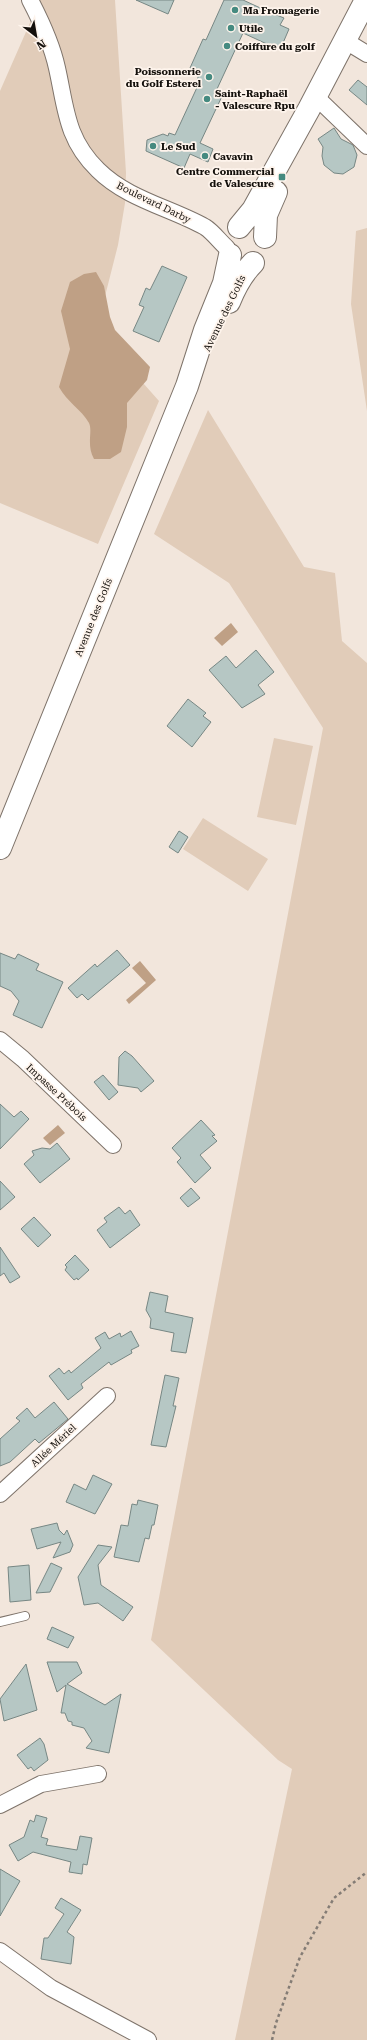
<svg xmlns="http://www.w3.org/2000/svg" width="367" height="2040" viewBox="0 0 367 2040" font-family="'Roboto Serif',serif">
<rect width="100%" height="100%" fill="#f2e6dc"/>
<path fill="#e1ccb9" d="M40 0H115L126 173 125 203 118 245 101 312 112 348 159 401 98 544 0 503V91Z
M367 228V411L351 304 356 231Z
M208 410 304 567 335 573 342 641 367 663V2040H235L292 1769 278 1760 151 1640 323 728 229 583 154 534Z
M274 738 313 746 296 825 257 817Z
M203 818 268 859 248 891 183 849Z"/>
<path fill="#bfa085" d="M96 272 104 286 110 317 115 330 150 367 147 380 127 403V427L121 452 110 459H94C86 445 93 431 89 423 81 409 67 402 59 387L70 349 61 311 70 282 84 274Z
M231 623 238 632 222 646 214 638Z
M140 961 156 980 129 1004 126 1000 146 983 132 968Z
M58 1125 65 1133 50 1145 43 1138Z"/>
<path fill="#b6c7c4" stroke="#778784" d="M136 0H174L168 14Z
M224 0H243L269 12 284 18 280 25 289 29 280 50 243 33 217 89 224 92 200 143 213 149 208 162 190 154 184 168 146 151 147 140 163 134 168 136 169 133 175 135 200 81 197 80 200 72 190 68 203 39 206 40Z
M358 80 367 87V105L349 90Z
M334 128 341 139 353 145 357 155 354 167 343 174 334 173 324 165 322 156 323 147 318 139Z
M162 266 187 277 159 342 133 331 144 307 139 305 146 288 150 290Z
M256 650 274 672 258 685 265 694 242 708 209 670 226 656 236 668Z
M188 699 206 713 203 716 211 722 192 747 167 726Z
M179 831 188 837 178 853 169 847Z
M117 950 130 965 88 1000 82 994 77 998 68 988 95 964 97 967Z
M0 953 15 959 18 954 39 964 36 970 63 982 42 1028 13 1015 19 1001 11 991 0 986Z
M125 1051 132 1056 154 1081 141 1092 138 1088 118 1085 119 1057Z
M103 1075 118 1092 109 1100 94 1082Z
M0 1104 14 1117 21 1111 29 1119 0 1149Z
M201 1120 215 1135 212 1136 217 1141 200 1155 211 1168 195 1183 177 1162 181 1158 172 1148Z
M57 1143 70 1159 40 1183 24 1164 34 1155 32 1151 42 1148 50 1149Z
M0 1181 15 1197 0 1210Z
M191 1188 200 1198 188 1207 180 1198Z
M119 1207 125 1214 130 1210 140 1225 110 1248 97 1230 107 1222 104 1218Z
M34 1217 51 1235 38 1247 21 1229Z
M0 1247 20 1277 10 1283 4 1273 0 1276Z
M75 1255 89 1270 78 1280 77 1278 74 1280 65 1270 67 1267 65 1265Z
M150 1292 168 1296 165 1312 193 1318 186 1353 171 1351 174 1333 150 1328 151 1319 146 1310Z
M131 1331 139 1346 131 1350 132 1353 111 1365 109 1362 81 1384 83 1388 68 1400 49 1376 59 1368 64 1374 69 1370 71 1373 101 1348 95 1338 105 1332 109 1339 120 1333 121 1337Z
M165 1375 179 1378 173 1406H176L166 1447 151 1445Z
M54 1402 68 1419 39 1443 35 1439 10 1462 0 1466V1439L20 1421 16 1418 27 1408 35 1418Z
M93 1475 112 1484 95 1514 66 1502 74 1484 86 1490Z
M138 1500 158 1505 154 1525H152L149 1539 145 1538 139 1562 114 1557 121 1525 128 1526 132 1504 137 1505Z
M57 1523 59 1530 64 1535 67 1530 73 1545 70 1552 53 1558 61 1542 37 1549 31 1529Z
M98 1545 112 1547 98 1565 101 1585 133 1607 123 1621 98 1603 84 1605 78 1577Z
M51 1563 62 1568 50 1592 36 1593Z
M29 1565 31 1600 10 1602 8 1567Z
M52 1627 74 1637 68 1648 47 1639Z
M47 1662H77L82 1673 67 1684 105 1705 121 1694 109 1753 86 1748 92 1741 84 1728 72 1725V1722L68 1721 65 1713H61L66 1685 57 1692Z
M26 1664 37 1710 4 1721 0 1699Z
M40 1738 44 1744 48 1760 34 1771 31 1767 28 1769 17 1755Z
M36 1815 47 1818 41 1837 48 1839 46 1845 77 1850 80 1836 92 1838 87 1865 83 1864 82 1874 69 1872 71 1862 33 1852 18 1861 9 1845 24 1837 30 1820 34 1822Z
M0 1869 20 1881 0 1916Z
M61 1898 81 1910 67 1932 74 1937 71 1964 41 1959 44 1938H48L64 1914 55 1908Z"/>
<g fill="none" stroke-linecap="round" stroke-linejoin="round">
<g stroke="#7e736a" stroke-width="10">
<path id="service" d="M0 1622 25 1616"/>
</g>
<g stroke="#7e736a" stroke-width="18">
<path id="minor" d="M30 0C41 21 52 45 57 68 66 108 66 139 98 170 127 199 171 208 205 227 213 232 220 242 227 248
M344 40 367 54
M315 96 367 146
M0 1040 23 1059 113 1145
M0 1494 107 1396
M0 1805 41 1784 98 1774
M0 1951 51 1988 148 2040"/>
</g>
<g stroke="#7e736a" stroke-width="24">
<path id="secondary" d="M239 227 253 210 309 109 366 0
M265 237 266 215 276 192
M229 302C235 287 241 275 253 263
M0 848 187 386 205 330 224 283 230 255"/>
</g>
<path stroke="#847c75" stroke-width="2.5" stroke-dasharray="3 3" stroke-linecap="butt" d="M272 2040 276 2023 300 1957 334 1898 367 1872"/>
<use href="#service" stroke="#fff" stroke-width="8"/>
<use href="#minor" stroke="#fff" stroke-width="16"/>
<use href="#secondary" stroke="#fff" stroke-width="22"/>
</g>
<g fill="#458a80" stroke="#fef4ec" stroke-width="1.5">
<circle cx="235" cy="10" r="4"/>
<circle cx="231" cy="28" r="4"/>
<circle cx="227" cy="46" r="4"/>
<circle cx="209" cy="77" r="4"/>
<circle cx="207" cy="99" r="4"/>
<circle cx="153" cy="146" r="4"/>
<circle cx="205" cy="156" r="4"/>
<rect x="278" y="173" width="8" height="8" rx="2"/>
</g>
<g text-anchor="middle" stroke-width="3.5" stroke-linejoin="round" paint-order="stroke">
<g font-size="10" font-weight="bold" fill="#14100c" stroke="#fef4ec" text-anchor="start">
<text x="243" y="14">Ma Fromagerie</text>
<text x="239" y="32">Utile</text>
<text x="235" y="50">Coiffure du golf</text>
<text x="201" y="75" text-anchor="end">Poissonnerie<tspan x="201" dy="12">du Golf Esterel</tspan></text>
<text x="215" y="97">Saint-Raphaël<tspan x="215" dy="12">- Valescure Rpu</tspan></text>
<text x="161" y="150">Le Sud</text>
<text x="213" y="160">Cavavin</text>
<text x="274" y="175" text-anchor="end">Centre Commercial<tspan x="274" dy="12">de Valescure</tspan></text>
</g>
<g font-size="10" fill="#14100c" stroke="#fef4ec">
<text transform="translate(154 202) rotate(26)" y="4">Boulevard Darby</text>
<text transform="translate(224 313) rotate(-64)" y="4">Avenue des Golfs</text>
<text transform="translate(93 617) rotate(-68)" y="4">Avenue des Golfs</text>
<text transform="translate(57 1092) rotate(43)" y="4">Impasse Prébois</text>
<text transform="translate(53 1445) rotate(-43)" y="4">Allée Mériel</text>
</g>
</g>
<g transform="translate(36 36) rotate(149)" stroke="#fef4ec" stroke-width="3" paint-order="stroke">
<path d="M0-3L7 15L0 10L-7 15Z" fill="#14100c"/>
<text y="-6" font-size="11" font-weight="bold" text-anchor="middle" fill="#14100c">N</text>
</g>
</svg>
